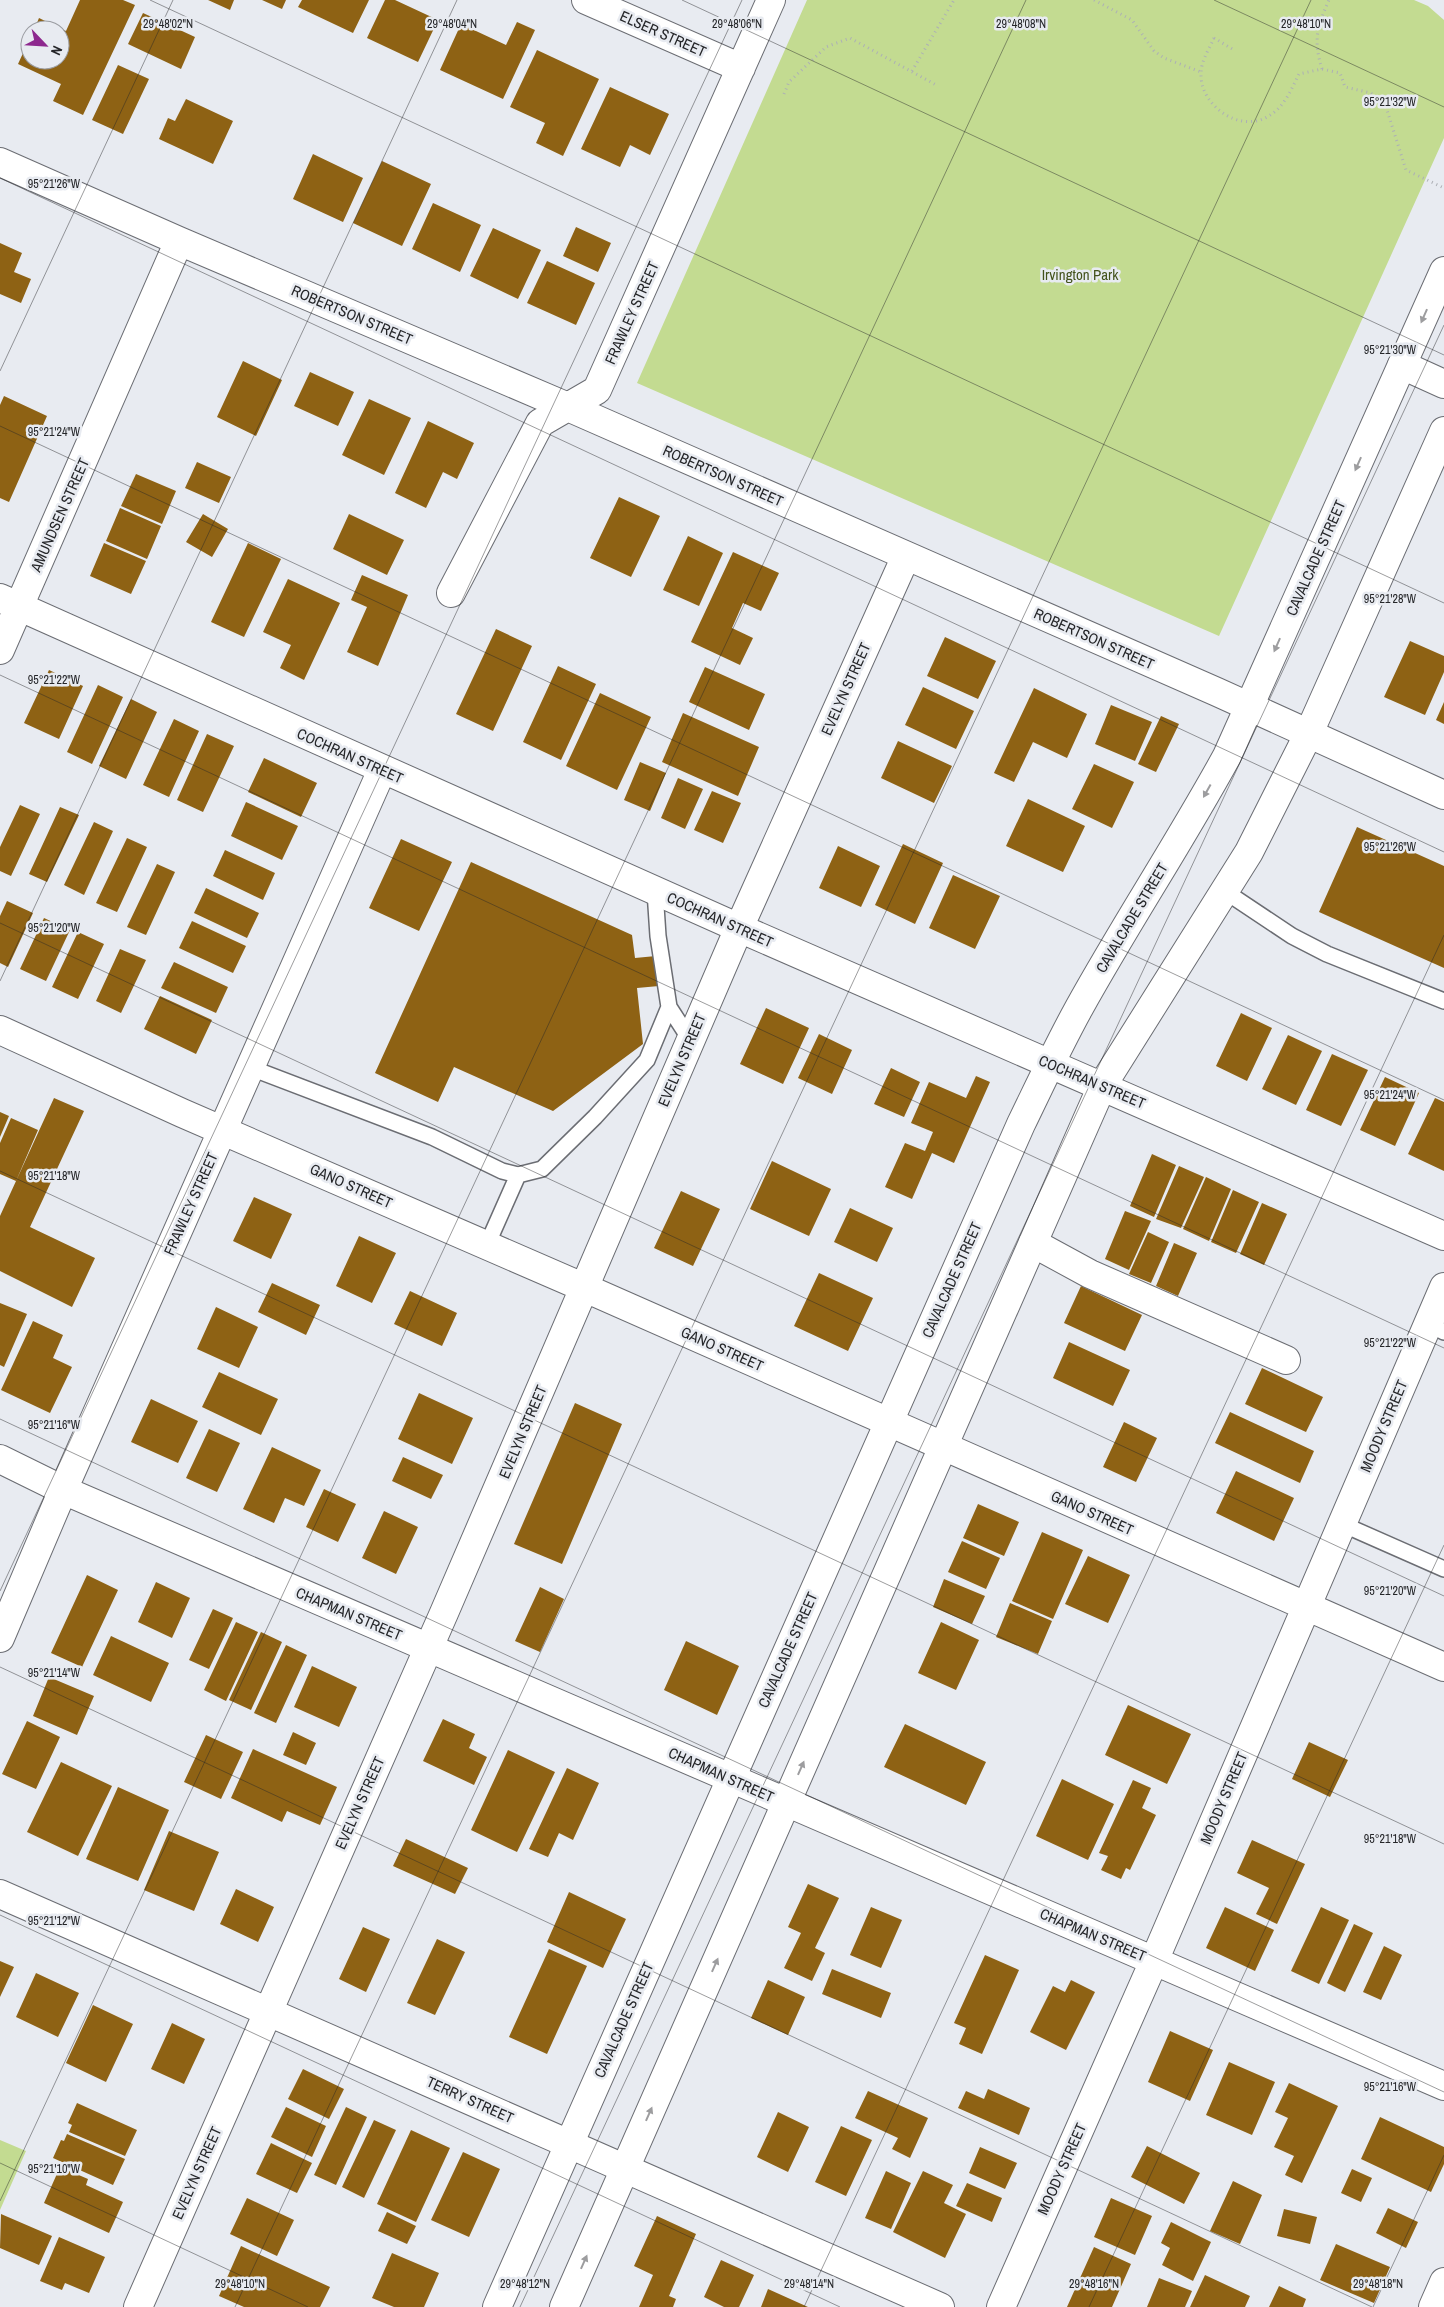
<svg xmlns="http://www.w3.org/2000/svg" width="1444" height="2307" viewBox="0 0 1444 2307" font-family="'Archivo Narrow',sans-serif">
<rect width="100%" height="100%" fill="#e8ebf1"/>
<path fill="#c3db91" d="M807 0H1414L1428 6 1444 20V138L1219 636 637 383Z
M0 2140 26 2151 0 2210Z"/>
<path fill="#8e6214" d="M80 0H123L135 5 83 115 53 101 61 84 18 64 30 38V60H60V30H34L39 18 66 31Z
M208 0H234L230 10Z
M262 0H286L282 9Z
M302 0H369L353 33 298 7Z
M385 0H395L438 20 418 62 367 38Z
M143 13 195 37 181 69 128 44Z
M517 22 535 30 503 99 440 70 461 24 506 45Z
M537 50 599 79 563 156 536 143 545 123 510 107Z
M118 65 149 79 123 134 92 120Z
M610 87 669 114 650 155 630 145 620 167 581 149Z
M186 99 233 121 213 164 159 139 168 118 175 121Z
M313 154 363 178 343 222 293 199Z
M382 161 431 184 402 246 353 223Z
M433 203 481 225 460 272 412 249Z
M576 227 611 243 598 272 563 256Z
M493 228 541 250 518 299 470 276Z
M0 243 22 253 14 272 31 279 21 303 0 294Z
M547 261 595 283 576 325 527 303Z
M243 361 282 380 256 436 217 417Z
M310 372 354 392 338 426 294 406Z
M4 396 47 416 9 502 0 498V405Z
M369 399 411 418 384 475 342 455Z
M428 421 474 443 457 479 443 472 426 508 395 493Z
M197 462 231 477 219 503 185 488Z
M136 474 176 491 162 524 121 506Z
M619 497 660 516 631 577 590 558Z
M120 508 161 526 147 559 106 541Z
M203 514 228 529 212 557 186 542Z
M349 514 404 540 387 575 333 549Z
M688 536 723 553 699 606 663 590Z
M104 543 146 561 131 594 90 576Z
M248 543 281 559 244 637 211 622Z
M733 552 779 573 761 611 743 603 732 628 753 638 740 665 691 642Z
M362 575 408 595 378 666 347 652 367 607 351 600Z
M288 579 340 603 304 680 280 668 291 645 263 632Z
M496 629 532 646 493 731 456 714Z
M945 637 996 661 978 699 927 676Z
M1410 641 1444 656V672L1425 715 1384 697Z
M558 666 596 684 561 760 523 742Z
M705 667 765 694 749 730 689 702Z
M49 670 83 686 59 739 24 723Z
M98 685 123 697 92 764 67 752Z
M923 687 974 711 956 749 905 725Z
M1034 688 1087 714 1067 758 1033 742 1014 782 994 773Z
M600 693 651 717 617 790 566 766Z
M131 699 157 712 126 779 99 766Z
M1444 702V724L1436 720Z
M1111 705 1152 722 1135 761 1095 744Z
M683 713 759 747 738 796 662 762Z
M1161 716 1179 724 1156 772 1138 764Z
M174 719 199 731 169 797 143 785Z
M207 734 234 746 203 812 177 800Z
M898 741 952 766 934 803 881 778Z
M264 758 317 783 301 817 248 792Z
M640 762 666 773 650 811 624 800Z
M1094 764 1134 782 1112 828 1072 809Z
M678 778 703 789 685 829 661 818Z
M712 791 741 803 723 843 694 830Z
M1028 799 1085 826 1063 872 1006 846Z
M246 802 298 826 282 860 231 836Z
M20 805 40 814 11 876 0 871V847Z
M60 807 79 815 47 882 29 874Z
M94 822 113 831 84 895 64 885Z
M1357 827 1444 866V968L1319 912Z
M127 838 147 847 117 912 96 903Z
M401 839 452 862 419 931 369 908Z
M903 844 943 863 915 924 875 905Z
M838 846 880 866 861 907 819 888Z
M225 850 275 873 263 900 213 876Z
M471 862 632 935 635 958 656 956 659 986 637 988 643 1044 553 1111 454 1067 438 1102 375 1073Z
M157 864 175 872 146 935 127 927Z
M953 875 1000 896 975 949 929 928Z
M206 888 259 913 247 938 194 913Z
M7 901 33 913 8 967 0 963V916Z
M44 918 70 930 46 981 20 969Z
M192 921 246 946 233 973 179 948Z
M78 932 104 944 78 999 52 987Z
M120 949 146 960 121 1013 96 1001Z
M174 962 228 987 216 1013 161 988Z
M160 996 212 1020 196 1054 144 1029Z
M766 1008 809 1028 783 1084 740 1064Z
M1241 1013 1272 1028 1247 1081 1216 1066Z
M819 1034 852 1050 832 1094 798 1078Z
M1288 1035 1322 1051 1296 1105 1262 1089Z
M1332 1054 1368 1070 1341 1126 1306 1110Z
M891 1068 920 1082 904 1117 874 1104Z
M976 1076 990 1082 954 1163 932 1153 912 1199 885 1187 905 1143 925 1151 933 1132 911 1123 929 1082 966 1098Z
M1385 1077 1419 1093 1395 1146 1360 1130Z
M54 1098 84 1111 30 1227 95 1258 72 1307 0 1271V1216Z
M1435 1098 1444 1102V1171L1408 1154Z
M0 1112 9 1116 0 1137Z
M11 1118 38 1130 16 1181 0 1174V1143Z
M1152 1154 1176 1165 1154 1217 1130 1206Z
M772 1161 831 1189 809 1236 750 1209Z
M1179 1166 1204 1177 1181 1228 1156 1219Z
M1206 1177 1231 1189 1209 1241 1183 1229Z
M1233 1190 1259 1202 1236 1253 1211 1242Z
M681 1191 720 1209 693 1266 654 1248Z
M254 1197 292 1214 271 1259 233 1241Z
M1262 1203 1287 1214 1264 1265 1240 1254Z
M850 1208 893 1228 877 1262 834 1242Z
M1125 1211 1151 1221 1129 1270 1105 1259Z
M1148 1232 1169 1242 1151 1283 1129 1274Z
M359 1236 396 1253 372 1303 336 1286Z
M1174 1243 1197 1253 1178 1296 1156 1286Z
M819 1273 873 1298 848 1351 794 1326Z
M272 1283 320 1305 306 1335 258 1312Z
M1081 1286 1142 1315 1125 1351 1064 1323Z
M410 1291 457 1313 442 1346 394 1324Z
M0 1303 27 1314 4 1367 0 1365Z
M216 1307 258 1327 239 1368 197 1349Z
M33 1321 63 1335 53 1358 72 1367 50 1413 1 1390Z
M1069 1342 1130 1370 1113 1406 1053 1378Z
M1262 1368 1323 1397 1306 1432 1245 1404Z
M219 1372 278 1399 261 1435 202 1407Z
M419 1393 473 1418 452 1464 398 1439Z
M151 1399 198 1421 178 1463 131 1442Z
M575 1403 622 1424 562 1564 514 1544Z
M1230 1412 1314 1451 1300 1483 1215 1443Z
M1124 1422 1157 1438 1136 1482 1103 1467Z
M209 1429 240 1443 217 1492 186 1478Z
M272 1447 321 1470 304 1506 285 1498 274 1523 243 1509Z
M403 1457 443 1475 431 1499 392 1481Z
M1236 1471 1294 1498 1274 1541 1216 1513Z
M324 1489 356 1504 338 1542 306 1527Z
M978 1504 1019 1522 1004 1556 963 1538Z
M384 1511 418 1527 396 1574 362 1558Z
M1042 1532 1083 1550 1053 1619 1012 1601Z
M962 1541 1000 1558 986 1589 948 1572Z
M1088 1556 1130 1575 1108 1623 1065 1604Z
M87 1575 118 1590 82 1667 51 1653Z
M944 1579 985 1596 972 1624 933 1607Z
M156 1582 190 1598 172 1638 138 1622Z
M540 1587 564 1599 540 1652 515 1641Z
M1010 1603 1052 1621 1038 1654 996 1637Z
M213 1609 233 1618 209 1669 189 1660Z
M236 1622 258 1632 226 1701 204 1690Z
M941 1622 979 1640 956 1690 918 1673Z
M261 1632 282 1642 251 1710 229 1700Z
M111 1636 169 1663 151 1702 93 1675Z
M686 1641 739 1666 717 1715 664 1690Z
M286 1645 307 1655 276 1723 254 1713Z
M312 1666 357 1687 339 1727 294 1707Z
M49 1677 94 1696 77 1735 33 1716Z
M1128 1705 1191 1734 1167 1784 1105 1755Z
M443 1719 475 1734 469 1748 487 1757 474 1785 423 1761Z
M27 1721 60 1737 36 1789 2 1774Z
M905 1724 986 1762 966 1805 884 1767Z
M293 1732 316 1743 306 1765 283 1755Z
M206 1735 243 1752 221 1799 184 1782Z
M1309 1742 1348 1760 1330 1797 1292 1779Z
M253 1749 337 1787 320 1825 287 1811 282 1822 231 1798Z
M508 1750 555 1772 517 1852 471 1830Z
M61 1762 112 1786 78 1856 27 1832Z
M567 1768 599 1783 573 1840 559 1833 548 1857 529 1849Z
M1062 1779 1114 1804 1088 1860 1036 1836Z
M1133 1780 1151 1788 1142 1808 1156 1815 1130 1870 1126 1868 1121 1879 1101 1870 1108 1856 1099 1853Z
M118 1787 169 1810 138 1881 86 1859Z
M169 1831 219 1852 194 1911 144 1890Z
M406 1839 468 1868 455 1894 393 1866Z
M1252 1840 1305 1864 1277 1924 1256 1914 1269 1888 1237 1873Z
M808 1884 839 1898 815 1948 825 1953 812 1981 784 1968 801 1933 788 1927Z
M236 1889 274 1907 258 1942 220 1924Z
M569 1892 626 1919 603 1968 547 1942Z
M871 1907 902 1920 881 1968 850 1955Z
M1225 1907 1274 1930 1255 1971 1206 1948Z
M1321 1907 1349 1920 1319 1984 1291 1971Z
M1354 1924 1373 1933 1345 1992 1327 1983Z
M363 1927 390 1939 366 1992 339 1979Z
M437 1939 465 1952 435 2015 407 2003Z
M1384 1946 1402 1955 1381 2000 1363 1992Z
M549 1949 587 1966 547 2054 509 2037Z
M985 1955 1019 1970 982 2054 959 2044 966 2028 954 2023Z
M0 1961 14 1967 0 1997Z
M832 1969 891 1993 881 2018 822 1994Z
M36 1973 79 1993 58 2037 16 2017Z
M768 1980 805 1997 788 2035 751 2018Z
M1071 1980 1095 1992 1066 2050 1030 2032 1053 1986 1065 1992Z
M93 2005 133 2024 106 2082 66 2063Z
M172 2023 205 2039 184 2084 151 2069Z
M1170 2031 1213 2050 1190 2101 1148 2082Z
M1229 2062 1275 2082 1252 2135 1206 2115Z
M303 2069 344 2089 329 2119 288 2099Z
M1289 2083 1338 2106 1302 2183 1285 2175 1294 2156 1274 2147 1288 2118 1275 2112Z
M988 2089 1030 2108 1019 2135 958 2108 966 2091 984 2099Z
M868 2091 928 2118 910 2158 892 2149 898 2138 855 2118Z
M77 2103 137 2130 125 2156 69 2132 72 2125 68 2123Z
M286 2107 326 2126 312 2157 271 2137Z
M346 2107 367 2117 336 2185 314 2175Z
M778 2112 809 2127 788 2172 757 2157Z
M1380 2117 1444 2147V2164L1431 2192 1361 2159Z
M374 2120 396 2130 364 2198 342 2187Z
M841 2126 872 2140 846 2196 815 2182Z
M411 2130 450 2148 416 2222 377 2204Z
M67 2134 125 2159 113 2185 53 2158 61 2140 64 2141Z
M271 2143 312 2163 297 2193 256 2174Z
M1147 2146 1200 2173 1184 2204 1131 2177Z
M980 2147 1017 2163 1005 2189 969 2173Z
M463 2152 500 2169 469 2237 431 2220Z
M60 2167 88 2179 86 2185 123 2202 109 2233 44 2203Z
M1352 2169 1372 2178 1361 2202 1341 2193Z
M886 2171 911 2183 891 2229 865 2218Z
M923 2171 953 2185 944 2203 966 2214 945 2258 893 2232Z
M1233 2181 1262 2195 1240 2244 1210 2231Z
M967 2183 1002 2198 992 2222 956 2206Z
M247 2198 294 2220 277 2256 230 2234Z
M1111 2198 1152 2216 1135 2255 1094 2237Z
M1388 2208 1418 2222 1406 2248 1376 2233Z
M1284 2209 1317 2217 1310 2244 1277 2236Z
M387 2212 416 2226 407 2244 378 2231Z
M1 2214 52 2236 39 2265 0 2248Z
M657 2216 696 2234 669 2296 676 2299 673 2307H639L653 2275 634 2266Z
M1171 2222 1211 2242 1193 2281 1162 2265 1170 2248 1161 2243Z
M59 2237 105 2257 89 2293 65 2283 62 2290 40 2281Z
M1336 2244 1390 2267 1374 2303 1320 2280Z
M241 2246 330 2287 320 2307H244L219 2296Z
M1094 2247 1131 2264 1112 2307H1067Z
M392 2253 439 2273 424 2307H394L372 2298Z
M721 2260 754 2275 739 2307H724L704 2297Z
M1205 2275 1250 2296 1245 2307H1190Z
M1159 2278 1192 2291 1185 2307H1147Z
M1279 2286 1306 2299 1303 2307H1269Z
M768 2289 808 2307H761Z"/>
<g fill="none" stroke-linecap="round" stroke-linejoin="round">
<g stroke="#6b6d73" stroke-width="18">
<path id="service" d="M1223 890 1292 936 1327 954 1444 1001
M655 891 658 936 669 1007 691 1041
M251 1068 432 1137 502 1171 518 1175
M487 1245 518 1175 542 1169 595 1117 647 1060 669 1007
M1428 1324 1444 1332
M1342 1524 1444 1569"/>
</g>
<g stroke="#6b6d73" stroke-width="30">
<path id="minor" d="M586 0 741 68
M0 162 179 241 568 407 1217 692 1444 795
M1402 365 1444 384
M451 593 540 423 597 390 771 0
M0 598 739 928 1444 1236
M0 650 179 241
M0 1030 182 1113 585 1288 1444 1667
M1033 1243 1090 1274 1286 1360
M0 1459 63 1490 1444 2086
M0 1638 63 1490 382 770
M0 1894 940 2307
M138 2307 444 1613 739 928 906 556
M1001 2307 1154 1961 1444 1287
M1433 2307 1444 2282"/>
</g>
<g stroke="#6b6d73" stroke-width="30">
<path id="secondary" d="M497 2307 1021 1124C1040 1085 1058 1046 1079 1008 1126 923 1180 842 1227 756L1444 271
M564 2307 1102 1086 1249 852 1309 733 1444 431"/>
</g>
<path stroke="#adb0b5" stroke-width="3" stroke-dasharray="1 4" stroke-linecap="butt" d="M1094 0 1132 20 1154 51 1164 58 1201 72
M1214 38C1209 49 1201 61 1201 74 1200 105 1239 133 1267 117 1284 108 1291 90 1299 74L1322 69 1340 73 1345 87 1371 93 1386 107 1406 170 1444 188
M1214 38 1234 50
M1322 69C1313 40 1317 27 1329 0
M912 71 954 0
M784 94 789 82 826 47 850 38 938 86"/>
<use href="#service" stroke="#fff" stroke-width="15"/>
<use href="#minor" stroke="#fff" stroke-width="28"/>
<use href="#secondary" stroke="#fff" stroke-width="28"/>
</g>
<defs><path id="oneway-solid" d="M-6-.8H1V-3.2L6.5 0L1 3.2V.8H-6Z" transform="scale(1.25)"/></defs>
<g fill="#9d9d9f">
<use href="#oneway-solid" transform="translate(1424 316) rotate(114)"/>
<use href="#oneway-solid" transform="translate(1358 464) rotate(114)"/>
<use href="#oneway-solid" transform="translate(1277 645) rotate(114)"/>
<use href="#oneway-solid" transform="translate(1207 791) rotate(119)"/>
<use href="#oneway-solid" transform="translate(801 1768) rotate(-66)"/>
<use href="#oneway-solid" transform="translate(715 1965) rotate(-66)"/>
<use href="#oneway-solid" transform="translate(649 2114) rotate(-66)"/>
<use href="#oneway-solid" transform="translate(584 2262) rotate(-66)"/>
</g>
<path fill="none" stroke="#252629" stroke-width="1" stroke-opacity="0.45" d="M150 0 1444 603M682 0 1444 355M1214 0 1444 107M0 178 1444 852M0 371 173 0M0 426 1444 1100M0 675 1444 1348M0 923 1444 1596M0 981 457 0M0 1171 1444 1844M0 1419 1444 2092M0 1591 742 0M0 1667 1372 2307M0 1915 840 2307M0 2163 308 2307M0 2201 1026 0M235 2307 1311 0M520 2307 1444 325M804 2307 1444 935M1089 2307 1444 1545M1373 2307 1444 2155"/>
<g text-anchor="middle" stroke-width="5" stroke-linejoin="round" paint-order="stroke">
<g font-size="15" fill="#252629" stroke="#e8ebf1">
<text transform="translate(663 34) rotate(24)" y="5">ELSER STREET</text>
<text transform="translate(632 313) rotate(-66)" y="5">FRAWLEY STREET</text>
<text transform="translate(352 315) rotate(23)" y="5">ROBERTSON STREET</text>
<text transform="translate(723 476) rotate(24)" y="5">ROBERTSON STREET</text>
<text transform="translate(60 515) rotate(-66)" y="5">AMUNDSEN STREET</text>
<text transform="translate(1316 558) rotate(-66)" y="5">CAVALCADE STREET</text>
<text transform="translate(1094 639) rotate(24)" y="5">ROBERTSON STREET</text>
<text transform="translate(846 689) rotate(-66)" y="5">EVELYN STREET</text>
<text transform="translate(350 756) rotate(24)" y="5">COCHRAN STREET</text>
<text transform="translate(1132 918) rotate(-59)" y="5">CAVALCADE STREET</text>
<text transform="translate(720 920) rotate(24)" y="5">COCHRAN STREET</text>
<text transform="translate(682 1060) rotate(-67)" y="5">EVELYN STREET</text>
<text transform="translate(1092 1082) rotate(23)" y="5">COCHRAN STREET</text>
<text transform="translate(351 1186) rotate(24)" y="5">GANO STREET</text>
<text transform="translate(191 1204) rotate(-66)" y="5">FRAWLEY STREET</text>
<text transform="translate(952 1280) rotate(-66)" y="5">CAVALCADE STREET</text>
<text transform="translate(722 1349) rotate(24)" y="5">GANO STREET</text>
<text transform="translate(1384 1426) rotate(-67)" y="5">MOODY STREET</text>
<text transform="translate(523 1432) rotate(-67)" y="5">EVELYN STREET</text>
<text transform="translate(1092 1513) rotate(24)" y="5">GANO STREET</text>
<text transform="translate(349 1614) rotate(23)" y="5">CHAPMAN STREET</text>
<text transform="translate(788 1650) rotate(-66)" y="5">CAVALCADE STREET</text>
<text transform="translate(721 1775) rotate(24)" y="5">CHAPMAN STREET</text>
<text transform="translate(1224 1798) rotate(-67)" y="5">MOODY STREET</text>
<text transform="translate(360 1803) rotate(-66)" y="5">EVELYN STREET</text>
<text transform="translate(1093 1935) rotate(23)" y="5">CHAPMAN STREET</text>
<text transform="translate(624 2020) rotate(-66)" y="5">CAVALCADE STREET</text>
<text transform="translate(470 2100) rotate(24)" y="5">TERRY STREET</text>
<text transform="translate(1062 2169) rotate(-66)" y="5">MOODY STREET</text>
<text transform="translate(197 2173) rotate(-66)" y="5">EVELYN STREET</text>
</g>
<g font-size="15" fill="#43521c" stroke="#e8ebf1">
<text x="1080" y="280">Irvington Park</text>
</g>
</g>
<g font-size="12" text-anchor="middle" fill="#252629" stroke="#e8ebf1" stroke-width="5" stroke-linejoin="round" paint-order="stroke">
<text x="168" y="28">29°48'02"N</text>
<text x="452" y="28">29°48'04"N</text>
<text x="737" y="28">29°48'06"N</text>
<text x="1021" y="28">29°48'08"N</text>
<text x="1306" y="28">29°48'10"N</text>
<text x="1390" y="106">95°21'32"W</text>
<text x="54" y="188">95°21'26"W</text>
<text x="1390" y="354">95°21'30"W</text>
<text x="54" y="436">95°21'24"W</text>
<text x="1390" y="603">95°21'28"W</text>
<text x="54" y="684">95°21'22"W</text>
<text x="1390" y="851">95°21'26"W</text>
<text x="54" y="932">95°21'20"W</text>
<text x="1390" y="1099">95°21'24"W</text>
<text x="54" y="1180">95°21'18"W</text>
<text x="1390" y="1347">95°21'22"W</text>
<text x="54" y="1429">95°21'16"W</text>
<text x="1390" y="1595">95°21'20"W</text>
<text x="54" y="1677">95°21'14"W</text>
<text x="1390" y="1843">95°21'18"W</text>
<text x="54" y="1925">95°21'12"W</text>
<text x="1390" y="2091">95°21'16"W</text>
<text x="54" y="2173">95°21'10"W</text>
<text x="240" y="2288">29°48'10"N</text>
<text x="525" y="2288">29°48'12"N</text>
<text x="809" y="2288">29°48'14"N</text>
<text x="1094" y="2288">29°48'16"N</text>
<text x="1378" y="2288">29°48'18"N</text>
</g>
<g transform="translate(45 45) rotate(115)"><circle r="24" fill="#e8ebf1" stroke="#9a9ca1"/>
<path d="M0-4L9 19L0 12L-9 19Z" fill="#8d288e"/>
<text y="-8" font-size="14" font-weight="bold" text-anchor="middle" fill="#252629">N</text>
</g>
</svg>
